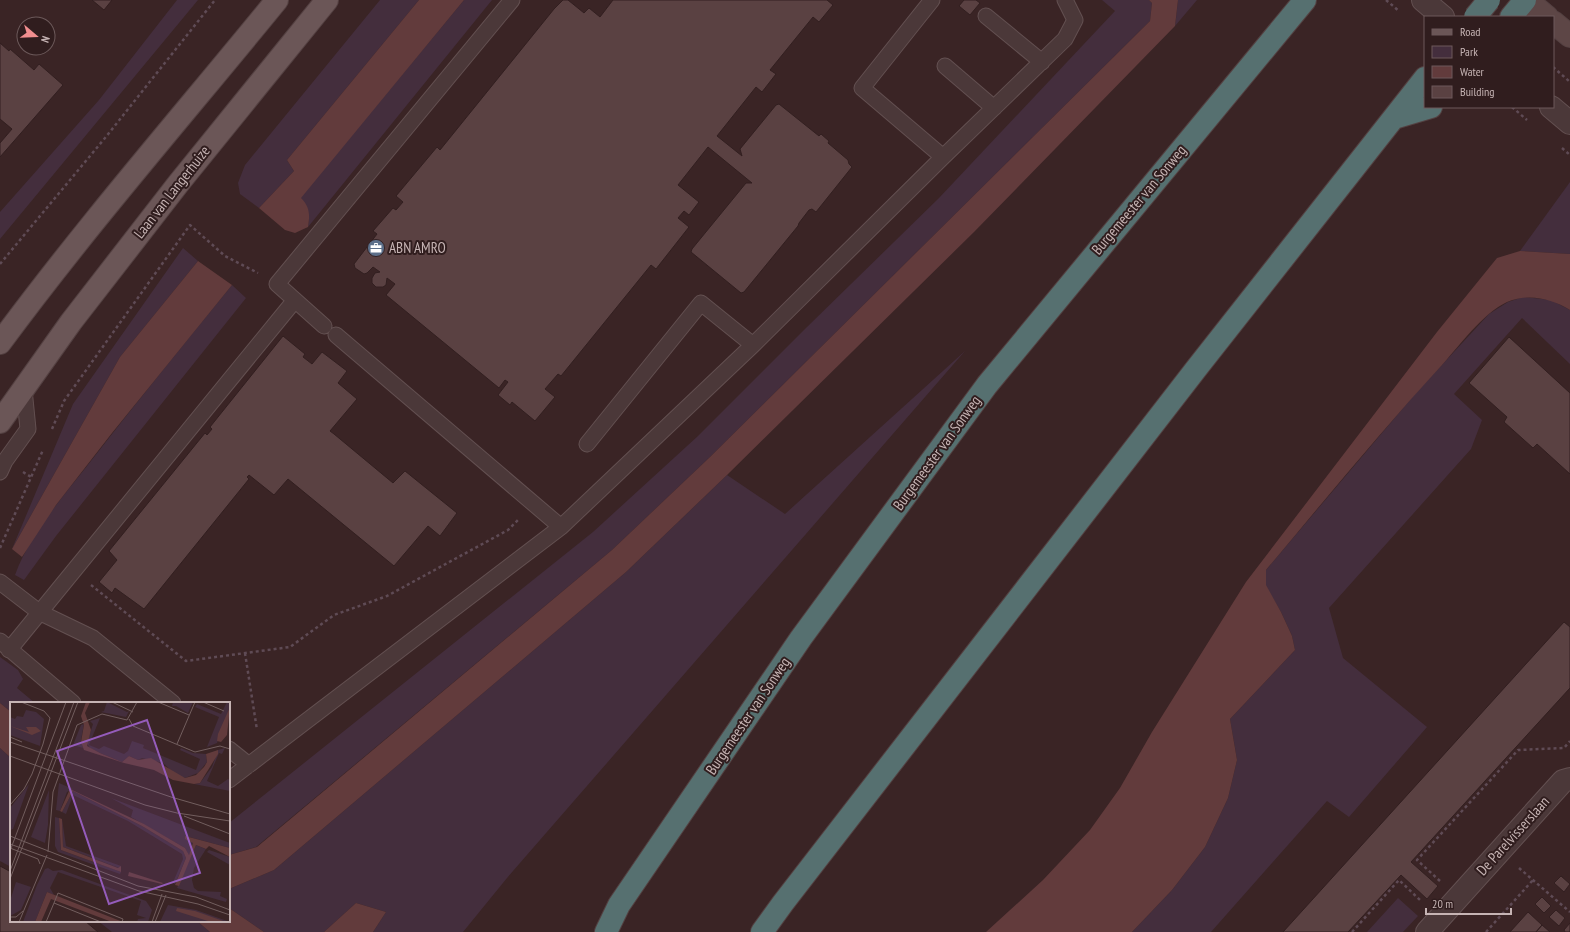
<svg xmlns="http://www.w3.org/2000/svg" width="1570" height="932" viewBox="0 0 1570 932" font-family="'PT Sans Narrow',sans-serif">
<rect width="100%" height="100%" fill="#3a2425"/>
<path fill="#442e3d" d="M177 0H198L0 239V212L99 100Z
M380 0H419L287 160 294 171 259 208 240 194 238 183 245 165Z
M464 0H492L308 227 309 219 300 198Z
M1102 0H1149L1152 3 1150 21 710 457 612 550 256 847 229 855V823L593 532 698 436 806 328 939 198 1115 11Z
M1178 0H1197L1175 26Z
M1570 182V254L1520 251Z
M183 248 198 261 120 357 12 549 73 404Z
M232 285 246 298 56 536 24 580 15 575C30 534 61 499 87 466 134 405 183 345 232 285Z
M1523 297 1551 300 1570 310V364L1522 318 1454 394 1482 420 1471 449 1329 608 1343 658 1427 727 1349 817 1327 801 1211 932H1132L1172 890 1205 847 1228 798 1237 760 1230 719 1295 650 1292 636 1281 612 1265 585 1266 570 1415 394 1489 314 1508 302Z
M965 351 507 878 463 932H373L386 912 356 903 324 932H264L229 908V889L274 870 626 572 727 475 785 514Z
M0 657 18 670 23 679 17 688 35 703H11V712L0 703Z
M0 748 11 758V867L0 861Z
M1398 898 1418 916 1403 932H1367Z
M98 921H197L210 932H112Z"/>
<path fill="#623b3c" d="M419 0H464L301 198C310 207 310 215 308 227L295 233 285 230 259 208 294 171 287 160Z
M1149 0H1178L1175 26 974 232 727 475 626 572 274 870 229 889V855L257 847 612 550 710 457 1150 21 1152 3Z
M1520 251 1570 254V310C1551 298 1528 293 1507 302 1482 314 1460 345 1442 365 1381 431 1324 501 1266 570V585L1281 612 1292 636 1295 650 1230 719 1237 760 1228 798 1205 847 1172 890 1132 932H986L1043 880 1090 830 1120 788 1152 732 1246 582 1437 332 1497 258Z
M198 261 232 285 112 433 56 505 22 557 12 549 120 357Z
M0 703 11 712V758L0 748Z
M356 903 386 912 373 932H324Z
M229 908 264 932H210L197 921H229Z"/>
<path fill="#5a4142" stroke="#321f20" d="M92 0H112L104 10Z
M563 0H568L584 13 589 8 600 17 613 0H827L833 5 819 22 813 17 770 70 776 74 762 92 756 87 717 136 742 156 740 149 776 105 779 104 819 136 821 134 829 141 828 143 848 160 849 164 852 167 816 212 812 209 809 210 799 223 798 226 744 292 741 293 691 252 692 249 746 183H752L708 147 678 185 699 202 689 215 684 211 678 218 689 227 656 269 651 265 561 376 558 374 545 389 555 397 535 421 512 402 510 405 498 395 508 382 505 380 499 388 386 295 395 284 387 278 386 285 383 287H376L372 283V278L375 273 380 272 373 267 367 273 364 274 355 268 354 264 377 234 373 231 393 208 396 210 403 202 396 196 437 147 440 150 554 9Z
M964 0H976L980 3 970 15 959 6Z
M0 43 9 51 10 49 34 70 39 64 63 85 0 157V143L12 129 0 119Z
M283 336 305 354 303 357 312 364 322 352 347 371 338 383 357 399 330 431 334 434 393 483 405 471 457 513 440 536 428 526 394 566 288 479 274 495 249 475 247 477 249 479 144 609 115 588 112 593 99 582 117 560 109 551 205 433 207 435 212 429 210 427Z
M1509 337 1570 393V474L1537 444 1533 448 1504 422 1507 417 1469 383Z
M1564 622 1570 627V688L1411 862 1438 886 1427 899 1401 875 1348 932H1283Z
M0 866 11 872V921H85L98 932H0Z
M1561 876 1570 884 1564 892 1554 883Z
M1542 897 1551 906 1544 913 1535 904Z
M1556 910 1565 918 1559 926 1549 917Z
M1528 912 1542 925 1536 932H1510Z
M1570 923V932H1565L1564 930Z
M1542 925 1550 932H1536Z"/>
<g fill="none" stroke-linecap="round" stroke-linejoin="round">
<g stroke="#635051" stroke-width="17">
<path id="lane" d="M932 0 862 88 943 157
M986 16 1042 62
M945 66 994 108
M324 326 277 284 512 0
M336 335 561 527
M587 444 701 303 753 345
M0 472 5 461 28 429 24 389
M0 582 39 612 93 638 173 703
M0 641 73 703
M9 650 295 300
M229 749 249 765
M229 780 561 527 753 345 943 157 1065 39 1075 20 1065 0"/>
</g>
<g stroke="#635051" stroke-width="24">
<path id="street" d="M1423 0 1443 17
M1551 107 1570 123
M1427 932 1563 781 1570 779"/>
</g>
<g stroke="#544142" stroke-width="24">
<path id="secondary" d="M1527 0 1547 17
M1553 22 1570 36"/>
</g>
<g stroke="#544142" stroke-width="24">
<path id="primary" d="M0 343C87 225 184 114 277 0
M0 422 71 322 178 184 327 0"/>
</g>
<g stroke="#534041" stroke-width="24">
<path id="highway" d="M1511 17 1525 0
M1394 118 1431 107
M606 932 619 905 801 638 987 385 1305 0
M762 932 783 903 1196 369 1425 78"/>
</g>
<path stroke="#5f4b55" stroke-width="2.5" stroke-dasharray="3 3" stroke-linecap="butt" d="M1386 0 1399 11
M1553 67 1570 82
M1512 107 1527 120
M1562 148 1570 155
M0 264 105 138 215 0
M52 429 64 401 190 225 225 256 258 273
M23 472 31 477
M0 548 43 450
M91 585 186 661 290 647 334 615 387 596 508 530 519 519
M245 653 257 730
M1519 868 1570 912
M1440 881 1417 860 1518 750 1564 748 1570 741
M1352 932 1399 880 1420 900
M1486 932 1533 880"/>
<use href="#lane" stroke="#4b3839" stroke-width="15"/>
<use href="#street" stroke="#4b3839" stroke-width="22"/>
<use href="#secondary" stroke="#5d4646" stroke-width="22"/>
<use href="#primary" stroke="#6b5657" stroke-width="22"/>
<use href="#highway" stroke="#567070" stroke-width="22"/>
<g stroke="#534041" stroke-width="24" stroke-linecap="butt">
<path id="highway-bridge" d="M1475 17 1489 0"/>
</g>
<use href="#highway-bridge" stroke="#567070" stroke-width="22"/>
</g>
<defs>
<g id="office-disc" transform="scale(0.9)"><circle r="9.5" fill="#5c6f8a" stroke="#301d1e"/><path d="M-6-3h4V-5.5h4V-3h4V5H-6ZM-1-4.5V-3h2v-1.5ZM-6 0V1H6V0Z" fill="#fff"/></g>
</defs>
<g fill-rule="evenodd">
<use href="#office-disc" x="376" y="248"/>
</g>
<g text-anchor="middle" stroke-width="4" stroke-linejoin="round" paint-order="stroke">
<g font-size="15" fill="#c6b4b4" stroke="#301d1e">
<text transform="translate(172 192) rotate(-52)" y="5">Laan van Langerhuize</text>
<text transform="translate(1139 200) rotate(-50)" y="5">Burgemeester van Sonweg</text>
<text transform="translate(937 453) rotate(-54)" y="5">Burgemeester van Sonweg</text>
<text transform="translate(748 716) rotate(-56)" y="5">Burgemeester van Sonweg</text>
<text transform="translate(1513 836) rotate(-48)" y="5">De Parelvisserslaan</text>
</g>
<g font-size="15" fill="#c6b4b4" stroke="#301d1e" text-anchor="start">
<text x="389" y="253">ABN AMRO</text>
</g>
</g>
<g transform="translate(10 702)">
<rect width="220" height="220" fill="#3a2425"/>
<path d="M97 0 117 10 119 9 116 15 91 10 94 9ZM163 0H183L178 11 166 4H162ZM217 0H220V5L207 41 197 45 209 15 185 5 187 2 211 12ZM16 8 26 10 34 17 30 44 0 33V15L5 17 7 14 13 15ZM90 16 79 43 89 47 94 44 114 52 118 49 122 39 134 43 133 46 186 68 190 57 170 48 171 46 183 51 196 52 197 60 188 71 175 76 166 73 153 61 132 56 128 58 119 54 112 60 90 51 80 46 77 41 83 22 80 19ZM74 22 71 38 73 46 63 43 71 23ZM215 46 212 52 209 51 197 79 208 84 218 77 220 78V89L184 82 190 81 202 65 208 48ZM49 81 63 87 57 90 50 109 46 108ZM19 82 3 127 0 128V106ZM39 88 38 123 35 141 21 135ZM63 89 132 124 173 149 176 156 165 182 163 181 164 178 173 157 172 152 118 119 63 93 56 112 52 110ZM101 96 220 141V146L175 134 183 141 179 154 175 146 121 115 123 108ZM45 115 49 116 51 148 106 168 111 170 110 172 48 150 45 144ZM52 117 56 144 111 164 109 166 53 145ZM186 143 196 147 184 166 182 178 184 186 188 189 211 190 210 194 217 197 216 200 167 186ZM199 148 220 155V163L197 150ZM38 166 43 169 52 168 136 199 142 208 138 220H127L128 217 136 216 127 213 131 199 48 170 40 186 44 193 37 190 25 220H13L27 183 35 167ZM6 180 21 185 11 208 0 214V199ZM158 203 186 208 220 220H150Z" fill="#442e3d"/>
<path d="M76 0H80L75 11 81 28 77 44 90 51 112 60 119 54 128 58 141 56 175 76 186 73 194 65 197 60 196 52 208 48V52L190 81 184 82 163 78 144 68 114 61 74 48 71 40 74 23 71 14ZM220 5 217 33 211 40 207 39 208 32ZM0 24 19 30 16 25H26L31 29 22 33ZM60 87 134 122 175 146 179 153 183 141 175 137V134L220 146V155L199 144 196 147 186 143 169 184 165 183 176 156 173 149 132 124 63 89 52 110 50 109ZM49 116 52 117 53 145 108 166 111 164V170L51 148ZM119 170 153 181 152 182 118 174ZM37 190 113 220H102L41 197 31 220H25ZM167 206 185 209 216 220H201L166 209Z" fill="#623b3c"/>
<path fill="none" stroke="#725e5e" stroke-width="1" d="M102 0 123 10M148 0 179 13M193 0 214 9M119 17 123 24 185 50 210 44 220 47M0 35 12 40M0 40 161 95 220 112M167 42 185 0M0 54 135 103 167 111 220 119M0 103 14 87 22 72 33 42 40 16 34 9 11 0M174 114 220 132M0 134 128 184 186 195 220 208M0 142 129 189 188 202 220 213M0 146 28 157 30 162M0 149 56 0M38 150 43 90 67 23 92 12 117 18 127 0M0 169 64 0M0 177 68 0M44 201 48 191 113 217 112 220M0 215H6L13 209M9 220 37 153M36 220 44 201 91 220M142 220 152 192M145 220 156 193"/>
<path fill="#955cbb" fill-opacity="0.15" stroke="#955cbb" stroke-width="2" d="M137 18 190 171 99 202 47 49Z"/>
<rect width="220" height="220" fill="none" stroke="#c6b4b4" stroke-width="2"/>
</g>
<rect x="1424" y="16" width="130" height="92" fill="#301d1e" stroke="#6c595a"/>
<rect x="1432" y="29" width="20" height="6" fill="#6b5657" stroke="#6c595a"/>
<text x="1460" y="36" font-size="12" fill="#c6b4b4">Road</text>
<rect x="1432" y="46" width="20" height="12" fill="#442e3d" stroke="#6c595a"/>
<text x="1460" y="56" font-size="12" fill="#c6b4b4">Park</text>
<rect x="1432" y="66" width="20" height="12" fill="#623b3c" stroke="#6c595a"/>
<text x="1460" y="76" font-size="12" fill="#c6b4b4">Water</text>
<rect x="1432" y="86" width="20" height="12" fill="#5a4142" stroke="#6c595a"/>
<text x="1460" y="96" font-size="12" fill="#c6b4b4">Building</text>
<g transform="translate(36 36) rotate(109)"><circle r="19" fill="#301d1e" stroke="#6c595a"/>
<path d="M0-3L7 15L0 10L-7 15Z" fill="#f18e8f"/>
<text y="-6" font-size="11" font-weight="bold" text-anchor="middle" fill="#c6b4b4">N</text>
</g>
<path d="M1426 908v6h85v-6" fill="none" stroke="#c6b4b4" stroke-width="2"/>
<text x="1432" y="908" font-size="12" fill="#c6b4b4" stroke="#301d1e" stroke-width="3" paint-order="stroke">20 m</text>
</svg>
